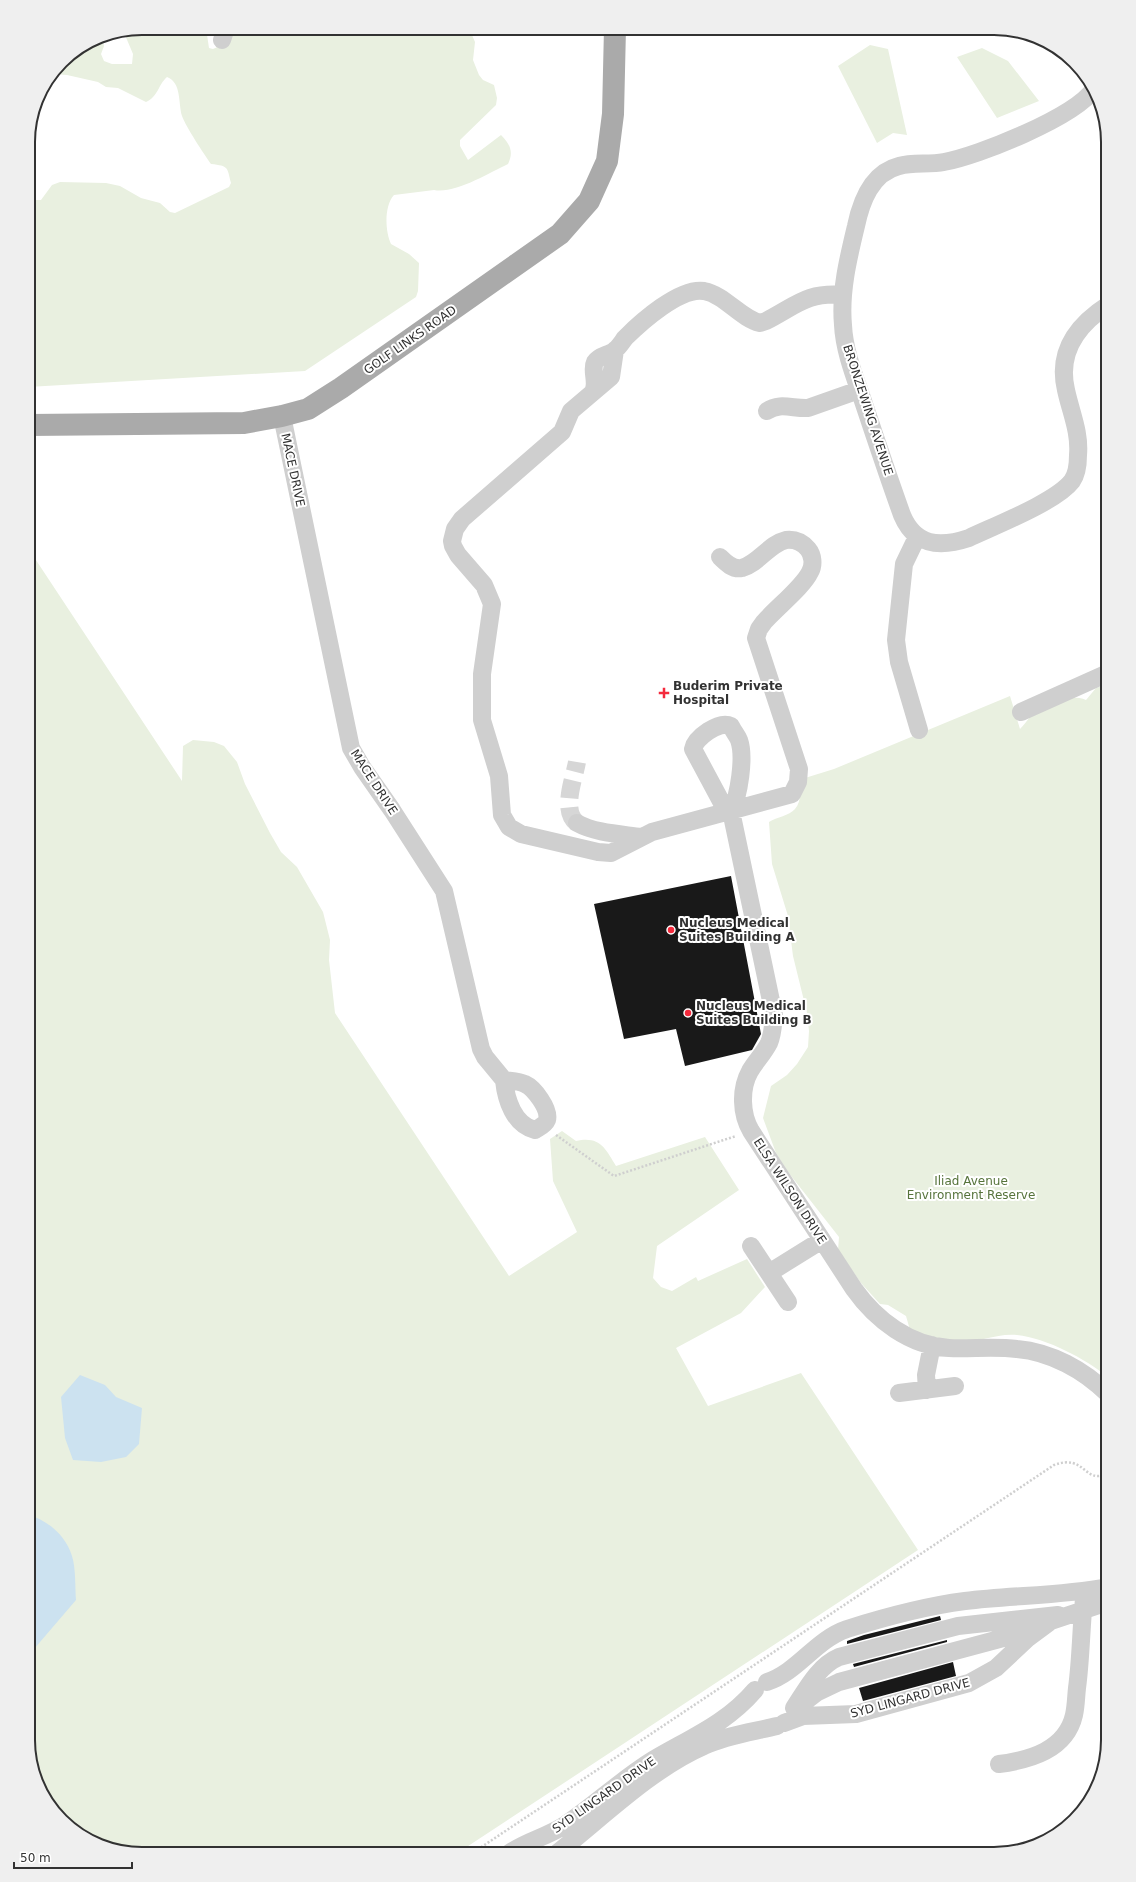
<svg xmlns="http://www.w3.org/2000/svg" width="1136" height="1882" viewBox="0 0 1136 1882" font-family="'DejaVu Sans',sans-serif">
<rect width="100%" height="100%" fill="#fff"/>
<path fill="#e9f0e0" d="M142 28H177L191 36 198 28H206L209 48 213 49 222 45 230 28H469L475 42 473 60 479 75 483 80 494 85 497 98 496 105 460 140V146L468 160 501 135C510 144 514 152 508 164 489 173 455 194 434 190L394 195C384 206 385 231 391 244L409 254 419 263 418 291 416 297 305 371 28 387V203L32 200H41L52 185 60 182 106 183 120 186 141 198 160 203 170 212 175 213 229 187 231 183C227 167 229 166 211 164 204 154 186 127 182 116 178 103 182 83 167 77 158 85 158 97 146 102L118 88 106 87 98 82 67 75 53 74 61 61 94 39 103 41 104 46 101 54 104 61 112 64H132L133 54 125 35 116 33Z
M870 45 888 49 907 135 893 133 877 143 838 66Z
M982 48 1008 61 1039 101 997 118 957 57Z
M28 548 182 781 183 746 193 740 214 742 224 746 237 762 245 784 270 833 281 852 297 867 323 912 330 940 329 960 335 1013 509 1276 577 1232 553 1181 550 1139 562 1131 576 1141C600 1136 605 1148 616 1166L705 1137 739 1190 657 1246 653 1278 661 1287 672 1291 696 1277 698 1281 747 1259 765 1287 741 1313 676 1348 708 1406 801 1373 918 1550 456 1854H134L79 1835 40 1791 28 1740Z
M1108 684V1377C1086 1359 1046 1338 1017 1335 998 1333 979 1342 960 1343 942 1343 927 1337 910 1330L906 1316 888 1305 880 1304 861 1283 838 1250 839 1237 788 1172 776 1153 763 1118 771 1086 787 1075 797 1064 808 1047 809 1031 807 1013 793 956 788 916 772 864 769 822C777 817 789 816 795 809 803 800 798 787 805 778L834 769 1010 696 1020 729C1027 722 1033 711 1041 705 1052 698 1075 695 1086 700L1096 688Z"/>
<path fill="#cce2f0" d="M80 1375 105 1385 116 1397 142 1408 139 1444 126 1457 101 1462 73 1460 65 1438 61 1397Z
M28 1515C48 1520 66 1536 72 1556 76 1569 75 1587 76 1600L28 1656Z"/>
<path fill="#191919" d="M731 876 761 1034 752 1050 685 1066 676 1029 624 1039 594 904Z
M940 1616 941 1620 847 1644V1641L864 1635Z
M947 1640V1642L854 1667 853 1664Z
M953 1662 956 1676 863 1701 859 1688Z"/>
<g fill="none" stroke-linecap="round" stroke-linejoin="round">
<path stroke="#d6d6d6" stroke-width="18" stroke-dasharray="18 9" stroke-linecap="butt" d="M577 823C561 811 574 779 577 762"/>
<path stroke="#cfcfcf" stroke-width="2.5" stroke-dasharray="2 2" stroke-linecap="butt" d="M556 1135 614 1176 736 1136
M471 1854 1054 1465C1086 1453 1084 1486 1108 1473"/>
<path stroke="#cfcfcf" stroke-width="18" d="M222 40 226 28
M1094 89C1075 117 978 156 944 162 929 165 913 162 899 166 871 173 861 202 856 226 848 259 840 292 843 325 844 349 854 375 862 398 875 437 888 476 902 515 915 546 939 548 969 538 994 526 1056 502 1072 481 1077 474 1078 464 1078 455 1080 432 1071 413 1066 390 1057 352 1077 325 1108 305
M615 350 611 377 571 411 562 432 462 519 455 529 452 541 453 546 458 555 484 585 492 604 482 674V720L499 776 502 815 509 827 521 834 598 852 611 853 652 832 792 794 798 782 799 769 756 638 759 629 764 622C776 608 803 587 810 572 814 565 813 555 808 549 802 542 795 539 786 540 769 544 759 563 742 568 733 570 726 563 720 557
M594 389C597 380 591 370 595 362 599 355 610 355 615 350 619 347 622 342 625 338 641 322 680 287 704 291 725 295 740 318 760 323L766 321C797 305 807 292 843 295
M767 411C779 402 794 409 808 408L859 390
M282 416 351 748 362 767 392 810 444 891 481 1049 485 1057 504 1080
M917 537 904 564 896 640 899 662 919 730
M1021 712 1108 673
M731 811 723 805 693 749C695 738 719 720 731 726 733 731 737 735 739 740 745 757 739 796 731 811L774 1015C773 1024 773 1034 769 1043 764 1053 756 1061 750 1071 740 1089 741 1114 751 1131L854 1289C876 1320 910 1346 949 1348 972 1349 994 1346 1017 1349 1051 1352 1084 1370 1108 1394
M577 823C595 833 620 834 641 837
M504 1080C511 1081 519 1081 525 1084 534 1088 550 1109 547 1120 545 1125 540 1127 535 1130 514 1125 506 1100 504 1080Z
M751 1246 788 1302
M769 1273 822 1240
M927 1390 926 1375 932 1345
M899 1393 955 1386
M767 1682C798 1672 815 1640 847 1629 885 1617 926 1606 965 1601 1013 1595 1061 1596 1108 1587
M803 1703 816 1693 839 1682 1007 1637 1034 1628
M794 1708C806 1690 818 1666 839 1657L958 1626 1058 1615
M784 1723 803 1716 856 1714 969 1683 996 1668 1028 1638 1051 1621 1108 1602
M999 1764C1030 1760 1066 1750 1074 1715 1076 1706 1076 1697 1077 1688 1081 1658 1081 1628 1084 1599
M508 1854C526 1841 547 1837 565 1825 595 1805 622 1779 653 1760 690 1738 726 1724 755 1690
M556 1854C602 1818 651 1769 704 1746 727 1735 753 1732 777 1726"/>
<path stroke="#aaa" stroke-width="22" d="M28 425 244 423 282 416 308 409 341 388 560 234 589 201 607 161 613 114 615 28"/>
</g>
<g fill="#f42a3c" stroke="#fff" stroke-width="1.5">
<path d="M662 687h4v4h4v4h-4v4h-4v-4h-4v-4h4z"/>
<circle cx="671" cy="930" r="4"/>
<circle cx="688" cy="1013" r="4"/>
</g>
<g text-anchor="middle" stroke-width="4" stroke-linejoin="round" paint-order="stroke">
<g font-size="12" fill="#323232" stroke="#fff">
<text transform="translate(410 340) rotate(-35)" y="4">GOLF LINKS ROAD</text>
<text transform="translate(868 410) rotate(72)" y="4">BRONZEWING AVENUE</text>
<text transform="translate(293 470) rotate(78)" y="4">MACE DRIVE</text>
<text transform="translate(374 782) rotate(57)" y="4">MACE DRIVE</text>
<text transform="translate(790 1191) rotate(57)" y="4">ELSA WILSON DRIVE</text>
<text transform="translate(910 1698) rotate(-15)" y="4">SYD LINGARD DRIVE</text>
<text transform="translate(604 1795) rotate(-35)" y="4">SYD LINGARD DRIVE</text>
</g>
<g font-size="12" font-weight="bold" fill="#323232" stroke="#fff" text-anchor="start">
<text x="673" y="690">Buderim Private<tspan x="673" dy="14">Hospital</tspan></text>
<text x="679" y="927">Nucleus Medical<tspan x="679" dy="14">Suites Building A</tspan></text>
<text x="696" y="1010">Nucleus Medical<tspan x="696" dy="14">Suites Building B</tspan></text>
</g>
<g font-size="12" fill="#56733b" stroke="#fff">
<text x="971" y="1185">Iliad Avenue<tspan x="971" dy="14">Environment Reserve</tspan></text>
</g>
</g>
<path d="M0 0H1136V1882H0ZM142 35H994A107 107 0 0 1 1101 142V1740A107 107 0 0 1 994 1847H142A107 107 0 0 1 35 1740V142A107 107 0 0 1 142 35Z" fill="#efefef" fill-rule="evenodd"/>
<path fill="none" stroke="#323232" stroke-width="2" d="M142 35H994A107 107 0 0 1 1101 142V1740A107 107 0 0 1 994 1847H142A107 107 0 0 1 35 1740V142A107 107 0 0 1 142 35Z"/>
<path d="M14 1862v6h118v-6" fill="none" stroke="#323232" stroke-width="2"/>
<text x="20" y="1862" font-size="12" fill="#323232" stroke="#ffffff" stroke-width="3" paint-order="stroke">50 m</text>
</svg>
